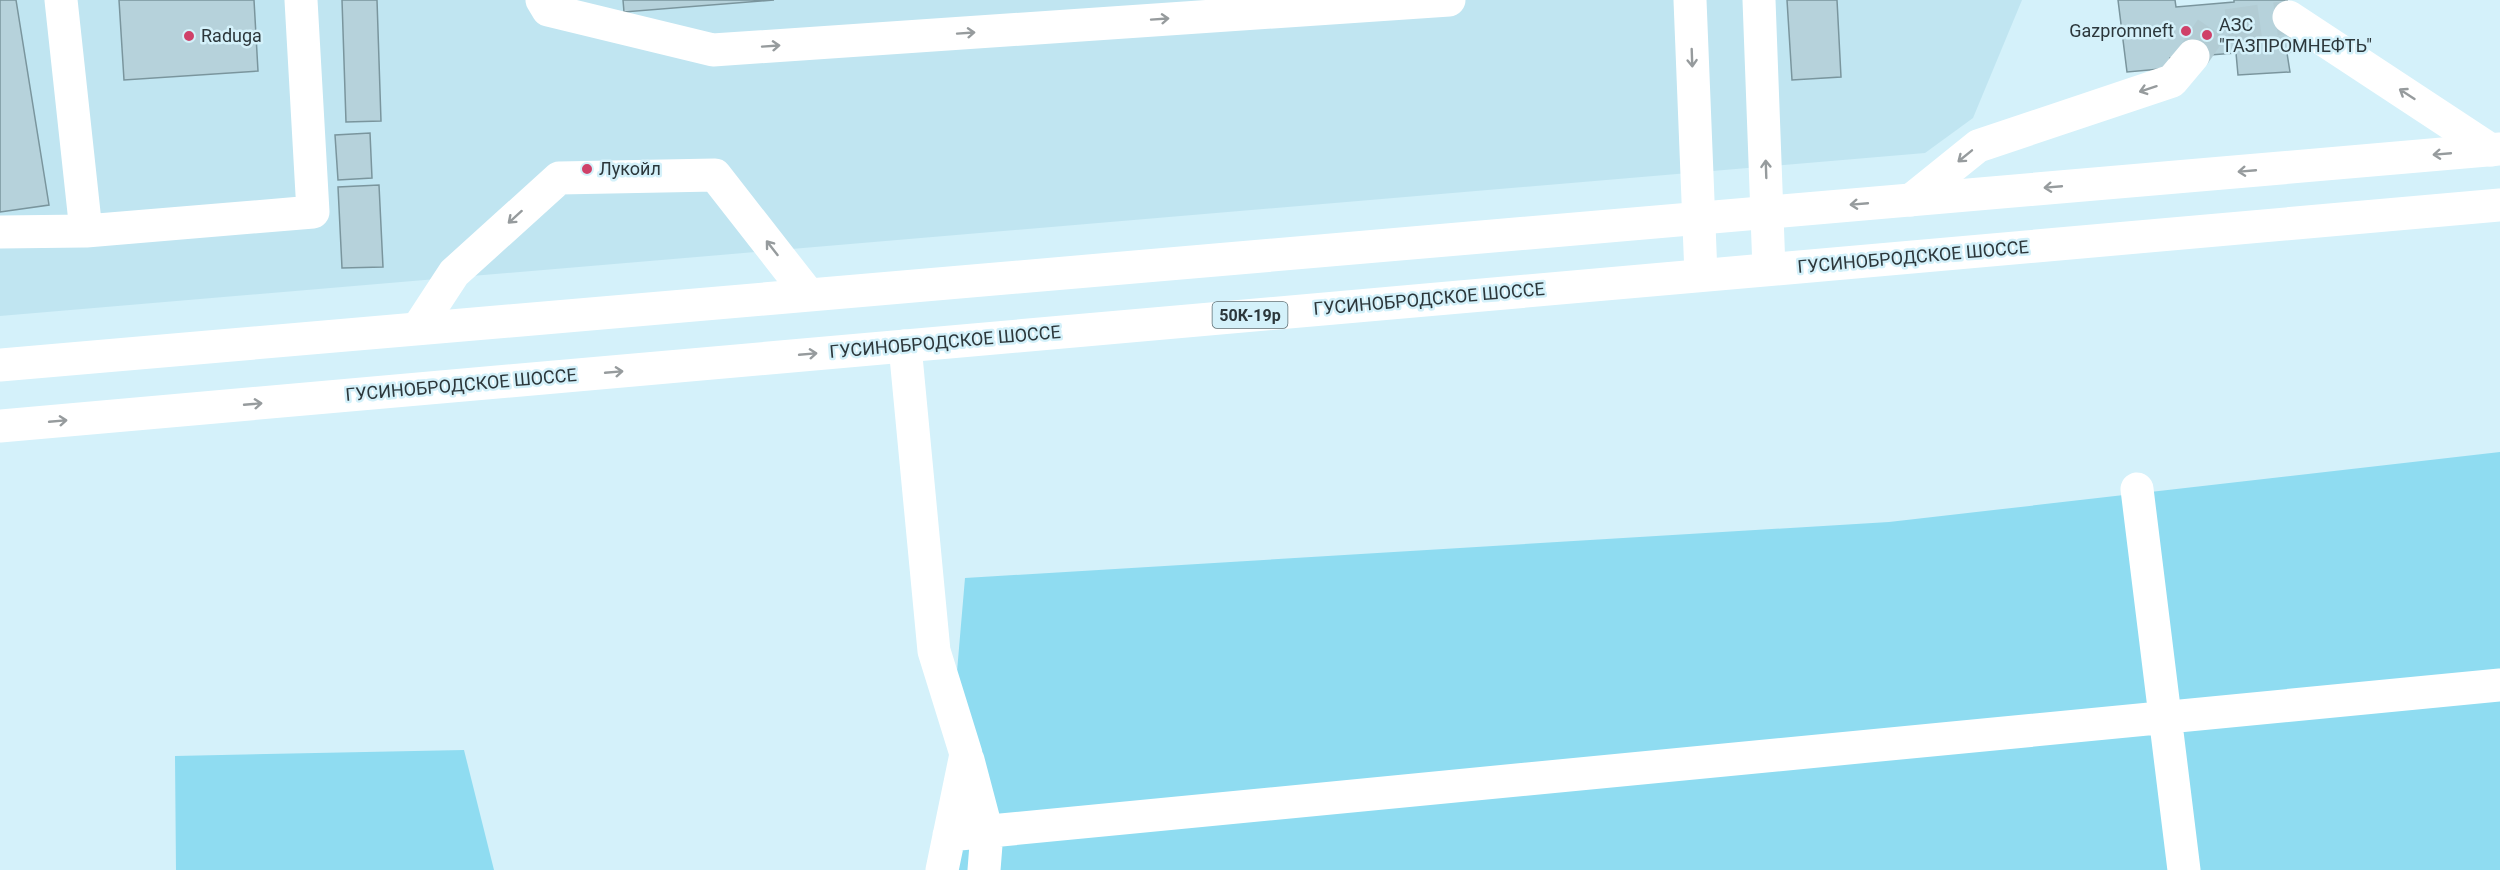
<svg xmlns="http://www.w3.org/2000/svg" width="2500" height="870" viewBox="0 0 2500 870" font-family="Roboto,sans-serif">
<rect width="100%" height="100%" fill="#d4f1fa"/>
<path fill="#c0e5f1" d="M0 0H2022L1973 118 1925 153 0 316Z"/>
<path fill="#8fdcf1" d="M2500 452V870H940L965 578 1889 522Z
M464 750 494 870H176L175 756Z"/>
<path fill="#b6d2db" stroke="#7a959d" stroke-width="1.5" d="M0 0H16L49 205 0 212Z
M119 0H254L258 71 124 80Z
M342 0H377L381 121 346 122Z
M623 0H774L624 12Z
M1787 0H1837L1841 77 1792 80Z
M2118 0H2175L2176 7 2234 2V0H2287L2292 52 2287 53 2290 72 2238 75 2236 53 2170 58 2171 68 2127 72Z
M370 133 372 178 338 180 335 135Z
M379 185 383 267 342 268 338 187Z"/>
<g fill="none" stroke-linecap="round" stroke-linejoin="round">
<path stroke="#b2ccd4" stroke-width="33" stroke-dasharray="33 16" stroke-linecap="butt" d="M2193 56 2212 28 2289 17"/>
<path stroke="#fff" stroke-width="33" d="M61 0 86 231
M542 0 548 10 713 50 1449 0
M1690 0 1701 275
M1759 0 1769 269
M2289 17 2491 150
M1911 200 1978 146 2172 81 2193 56
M0 232 86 231 313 212 301 0
M418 328 454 273 559 178 715 175 808 294
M905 346 934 651 966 754 942 870
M2137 489 2184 870
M968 760 987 832 984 870
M949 835 2500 685"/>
<path stroke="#fff" stroke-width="33" d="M0 365 2500 149
M0 426 2500 205"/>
</g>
<defs><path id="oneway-shaft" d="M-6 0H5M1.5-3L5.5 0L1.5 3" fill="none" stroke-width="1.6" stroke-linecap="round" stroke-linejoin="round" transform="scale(1.5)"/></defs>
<g stroke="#969b9d">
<use href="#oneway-shaft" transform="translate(1160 19) rotate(-4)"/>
<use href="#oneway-shaft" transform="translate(966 33) rotate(-4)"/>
<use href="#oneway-shaft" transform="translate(771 46) rotate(-4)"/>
<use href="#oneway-shaft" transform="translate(1692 58) rotate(88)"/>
<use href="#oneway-shaft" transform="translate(2148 89) rotate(162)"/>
<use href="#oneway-shaft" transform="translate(2407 94) rotate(-147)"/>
<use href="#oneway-shaft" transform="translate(2442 154) rotate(175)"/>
<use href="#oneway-shaft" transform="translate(1965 156) rotate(141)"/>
<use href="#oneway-shaft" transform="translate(1766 169) rotate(-92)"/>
<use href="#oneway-shaft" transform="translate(2247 171) rotate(175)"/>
<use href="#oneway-shaft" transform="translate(2053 187) rotate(175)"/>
<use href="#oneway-shaft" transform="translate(1859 204) rotate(175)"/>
<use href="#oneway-shaft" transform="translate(515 217) rotate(138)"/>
<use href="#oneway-shaft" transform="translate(772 248) rotate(-128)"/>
<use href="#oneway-shaft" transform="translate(808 354) rotate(-5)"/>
<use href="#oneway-shaft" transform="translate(614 372) rotate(-5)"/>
<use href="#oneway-shaft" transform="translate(253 404) rotate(-5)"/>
<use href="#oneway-shaft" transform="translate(58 421) rotate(-5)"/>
</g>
<g fill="#cf4169" stroke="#d4f1fa" stroke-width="2">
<circle cx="2186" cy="31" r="6"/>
<circle cx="2207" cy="35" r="6"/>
<circle cx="189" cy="36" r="6"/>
<circle cx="587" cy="169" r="6"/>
</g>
<g text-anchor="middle" stroke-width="5" stroke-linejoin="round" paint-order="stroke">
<rect fill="#d4f1fa" stroke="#5e6f74" stroke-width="1.5" x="1212.5" y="302" width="75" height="26" rx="4.5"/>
<g font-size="16" font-weight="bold" fill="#2c373b">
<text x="1250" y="321">50К-19р</text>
</g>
<g font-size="18" fill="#2c373b" stroke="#d4f1fa" text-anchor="start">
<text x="2219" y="31">АЗС<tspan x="2219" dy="21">"ГАЗПРОМНЕФТЬ"</tspan></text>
<text x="2174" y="37" text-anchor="end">Gazpromneft</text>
<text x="201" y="42">Raduga</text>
<text x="599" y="175">Лукойл</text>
</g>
<g font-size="18" fill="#2c373b" stroke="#d4f1fa">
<text transform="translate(1913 257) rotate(-5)" y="6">ГУСИНОБРОДСКОЕ ШОССЕ</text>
<text transform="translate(1429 299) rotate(-5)" y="6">ГУСИНОБРОДСКОЕ ШОССЕ</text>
<text transform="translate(945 342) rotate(-5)" y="6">ГУСИНОБРОДСКОЕ ШОССЕ</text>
<text transform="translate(461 385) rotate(-5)" y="6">ГУСИНОБРОДСКОЕ ШОССЕ</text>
</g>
</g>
</svg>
